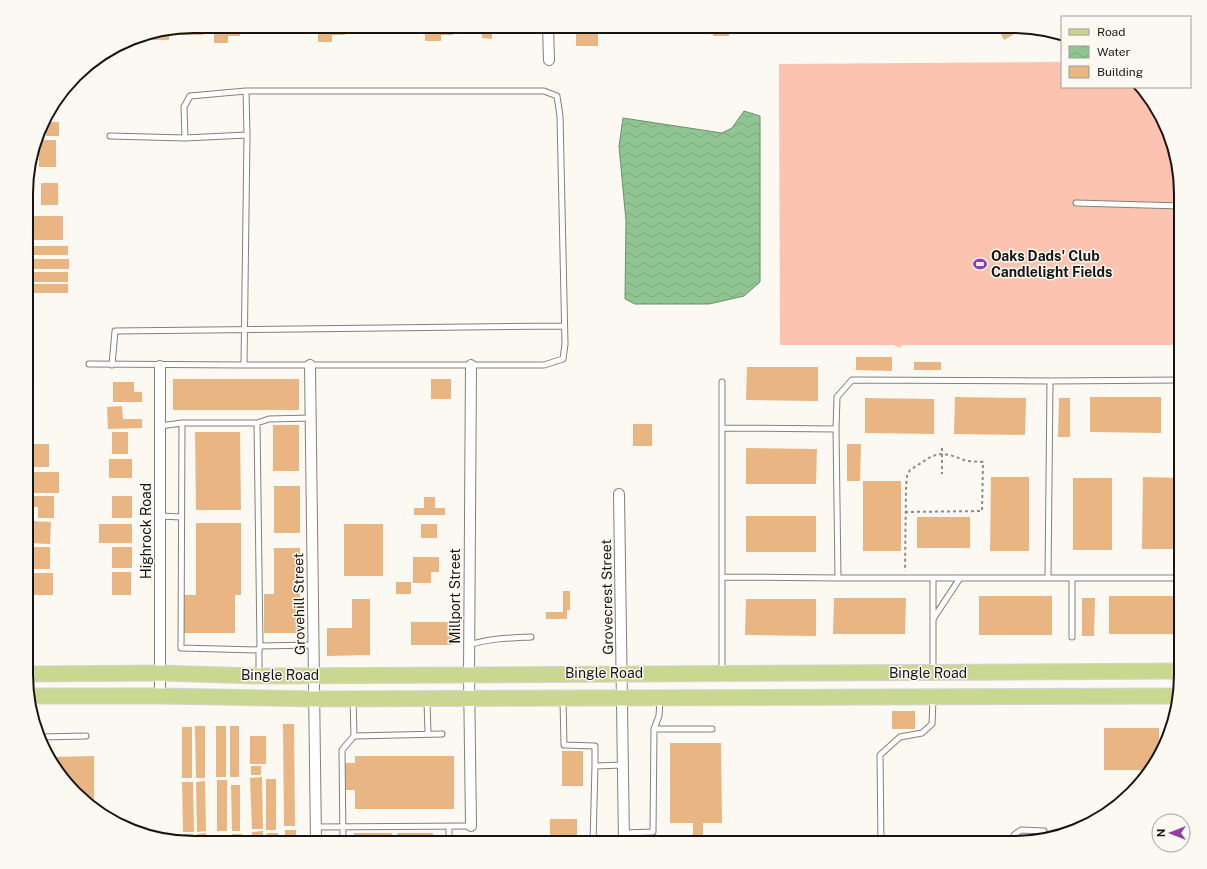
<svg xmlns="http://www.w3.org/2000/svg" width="1207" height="869" viewBox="0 0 1207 869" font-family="'Public Sans',sans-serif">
<defs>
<pattern id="water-waves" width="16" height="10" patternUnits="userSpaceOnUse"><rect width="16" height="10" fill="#90c593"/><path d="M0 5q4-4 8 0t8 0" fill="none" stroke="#7ba87e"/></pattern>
</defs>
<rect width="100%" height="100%" fill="#fbf9f2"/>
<path fill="#fcc3b0" d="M1062 62V87H1137L1164 119 1181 183V345H902L900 348 894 345H780L779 64Z"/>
<path fill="url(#water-waves)" stroke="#6b906d" d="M744 111 760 116V282L744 296 709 304H635L625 299 626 221 619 146 623 118 722 133 732 128Z"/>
<path fill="#e9b683" d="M194 26H203V35H175V30Z
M214 26H240V36H228V43H214Z
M246 26H274V31H246Z
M283 26H312V34H283Z
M318 26H345V35H332V42H318Z
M356 26H376V30H356Z
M391 26H420V33H391Z
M425 26H453V35H441V41H425Z
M464 26H492V39L482 38V32H464Z
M497 26H524V32H497Z
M576 26H598V46H576Z
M713 26H729V36H713Z
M748 26H774V28H748Z
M781 26H799V30H781Z
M1006 26H1008L1013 35 1004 40 999 30Z
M169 31V40H151V34Z
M132 38V46H117L130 39Z
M46 122H59V136H46Z
M39 140H56V167H39Z
M41 183H58V205H41Z
M29 216H63V240H29Z
M27 246H68V255H27Z
M27 259H69V269H27Z
M27 272H68V282H27Z
M27 284H68V293H27Z
M856 357H892V371L856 370Z
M914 362H941V370H914Z
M747 367H818V401L746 400Z
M173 379H299V410H173Z
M431 379H451V399H431Z
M113 382H134V392H142V402H113Z
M955 397 1026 398 1025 435 954 434Z
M1090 397H1161V433L1090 432Z
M865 398 934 399V434L865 433Z
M1059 398H1070V437H1058Z
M122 406 123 419H142V428L108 429 107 407Z
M633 424H652V446H633Z
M273 425H299V471H273Z
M112 432H128V454H112Z
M195 432H240L241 510H196Z
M29 444H49V467H29Z
M847 444H861L860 481H847Z
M746 448 817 449 816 484H746Z
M109 459H132V478H109Z
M29 472H59V493H29Z
M991 477H1029V551H990Z
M1143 477 1181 478 1180 549H1142Z
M1073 478H1112V550H1073Z
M863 481H901V551H863Z
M274 486H300V533H274Z
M27 496H54V518H38V507H27Z
M112 496H132V518H112Z
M424 497H435V508H445V515H414V508H424Z
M746 516H816V552H746Z
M917 517H970V548H917Z
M28 521 51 522 50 544 28 543Z
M196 523H241V595H235V633H184L183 595H196Z
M99 524H132V543H99Z
M344 524H383V576H344Z
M421 524H437V538H421Z
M33 547H50V569H29V557H33Z
M112 547H132V568H112Z
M274 548H300V633H264V594H274Z
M413 557H439V572H431V583H413Z
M112 572H131V595H112Z
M30 573H53V595H30Z
M396 582H411V594H396Z
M563 591H570V610H567V619H546V612H563Z
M979 596H1052V635H979Z
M1109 596H1181L1180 634H1109Z
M834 598H906L905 634H833Z
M1082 598H1095L1094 636H1082Z
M352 599H370V655L327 656V628H352Z
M746 599H816V636L745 635Z
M411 622H452V645H411Z
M892 711H915V729H892Z
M283 724H294L295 826H284Z
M195 726H205V778H196Z
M216 726H226V777H216Z
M230 726H239V777H230Z
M182 727H192V778H182Z
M1104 728H1159V756L1151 770H1104Z
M250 736H266V764H250Z
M670 743H721L722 823H703V836H693V823H670Z
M562 751H583V786H562Z
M94 756V810L52 763V757Z
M355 756H454V809H355V790H343V763H355Z
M251 766H261V775H251Z
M262 777 263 829H252L250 778Z
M266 779H276V830H266Z
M217 780H227V831H217Z
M205 781 206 831 197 832 196 782Z
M182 782H193L194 832H183Z
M231 785H240V831H232Z
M550 819H577V843H550Z
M285 830H296V843H285Z
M263 831V843H253L252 832Z
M206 833V843H197V834Z
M267 833H278V843H267Z
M354 833H392V843H354Z
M397 833H433V843H397Z
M184 834H193V843H184Z
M232 834H242V843H232Z
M218 835H228V843H218Z"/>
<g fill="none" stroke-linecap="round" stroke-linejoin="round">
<g stroke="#83817b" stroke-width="7">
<path id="service" d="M246 91 247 135
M110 136 185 138 184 107 190 96 246 91H544L557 96 560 116 565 344 563 359 544 365H244L247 135 185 138
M1076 203 1181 206
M89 364 244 365
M112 365 115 331 564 326
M1050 381 1181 380
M722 382V673
M257 423 269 419 311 418
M160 426 182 423
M722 428 836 429 838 578 722 577
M836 429 837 397 852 380 1050 381 1048 578H838
M160 516 181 517
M933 578V672
M1048 578H1181
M933 619 960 578
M1072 637V578
M469 645C490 638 510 638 531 637
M260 646 259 650 181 648 182 423H257L260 646 314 645
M259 675V650
M563 700 564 745 595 746V766
M427 701 428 734
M654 729H712
M354 736 442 734
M41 737 86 736
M316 827 471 826
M624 833 653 832 654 729 659 716 660 700
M343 843 342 750 354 736 353 700
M449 843V826
M593 843 595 766 623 765
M881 843 880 755 900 737 922 733 932 724 933 699
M1012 843 1014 835 1021 830 1044 831"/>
</g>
<g stroke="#83817b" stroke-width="12">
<path id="minor" d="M548 26 549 60
M310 365 316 843
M471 365 469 674 471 826
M160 366V696
M619 494 624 843"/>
</g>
<g stroke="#d5d5d5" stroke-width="17">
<path id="primary" d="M27 674 160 673 259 676 1181 671
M27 696H160L314 699 1178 696"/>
</g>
<path stroke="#8c8b86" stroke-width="2" stroke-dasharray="3 3" stroke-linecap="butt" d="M942 448V474
M905 512 982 511 983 462 967 461 950 455 941 454 932 456 910 470 907 476 906 488 905 571"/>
<use href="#service" stroke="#fff" stroke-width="5"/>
<use href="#minor" stroke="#fff" stroke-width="10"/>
<use href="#primary" stroke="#cad790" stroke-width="15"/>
</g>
<defs>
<g id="stadium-bare" transform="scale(1.08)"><path d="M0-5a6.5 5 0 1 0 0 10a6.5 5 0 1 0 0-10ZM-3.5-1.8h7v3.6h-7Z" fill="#953eaa" stroke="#fbf9f2" stroke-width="2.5" paint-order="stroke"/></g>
</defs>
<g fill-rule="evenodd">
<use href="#stadium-bare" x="980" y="264"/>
</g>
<g text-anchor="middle" stroke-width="3" stroke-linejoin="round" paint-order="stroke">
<g font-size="14" font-weight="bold" fill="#161513" stroke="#fbf9f2" text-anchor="start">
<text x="991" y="261">Oaks Dads' Club<tspan x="991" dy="16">Candlelight Fields</tspan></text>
</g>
<g font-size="14" fill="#161513" stroke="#fbf9f2">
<text transform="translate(146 531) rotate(-90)" y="5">Highrock Road</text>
<text transform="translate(455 596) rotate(-90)" y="5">Millport Street</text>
<text transform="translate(607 597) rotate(-91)" y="5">Grovecrest Street</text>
<text transform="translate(299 604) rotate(-91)" y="5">Grovehill Street</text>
<text x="604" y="678">Bingle Road</text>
<text x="928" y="678">Bingle Road</text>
<text x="280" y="680">Bingle Road</text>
</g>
</g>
<path d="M0 0H1207V869H0ZM194 33H1013A161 161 0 0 1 1174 194V675A161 161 0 0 1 1013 836H194A161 161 0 0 1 33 675V194A161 161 0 0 1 194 33Z" fill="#fbf9f2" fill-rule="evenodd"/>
<path fill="none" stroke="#161513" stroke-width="2" d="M194 33H1013A161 161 0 0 1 1174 194V675A161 161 0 0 1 1013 836H194A161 161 0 0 1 33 675V194A161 161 0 0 1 194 33Z"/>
<rect x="1061" y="16" width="130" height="72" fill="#fbf9f2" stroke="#9f9e99"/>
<rect x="1069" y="29" width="20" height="6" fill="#cad790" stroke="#9f9e99"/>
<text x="1097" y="36" font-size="12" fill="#161513">Road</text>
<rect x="1069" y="46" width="20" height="12" fill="url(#water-waves)" stroke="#9f9e99"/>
<text x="1097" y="56" font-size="12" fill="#161513">Water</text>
<rect x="1069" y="66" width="20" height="12" fill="#e9b683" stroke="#9f9e99"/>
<text x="1097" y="76" font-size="12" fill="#161513">Building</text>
<g transform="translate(1171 833) rotate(270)"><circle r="19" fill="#fbf9f2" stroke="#9f9e99"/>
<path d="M0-3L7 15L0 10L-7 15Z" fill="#953eaa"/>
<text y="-6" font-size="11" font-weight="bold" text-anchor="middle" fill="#161513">N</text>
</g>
</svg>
